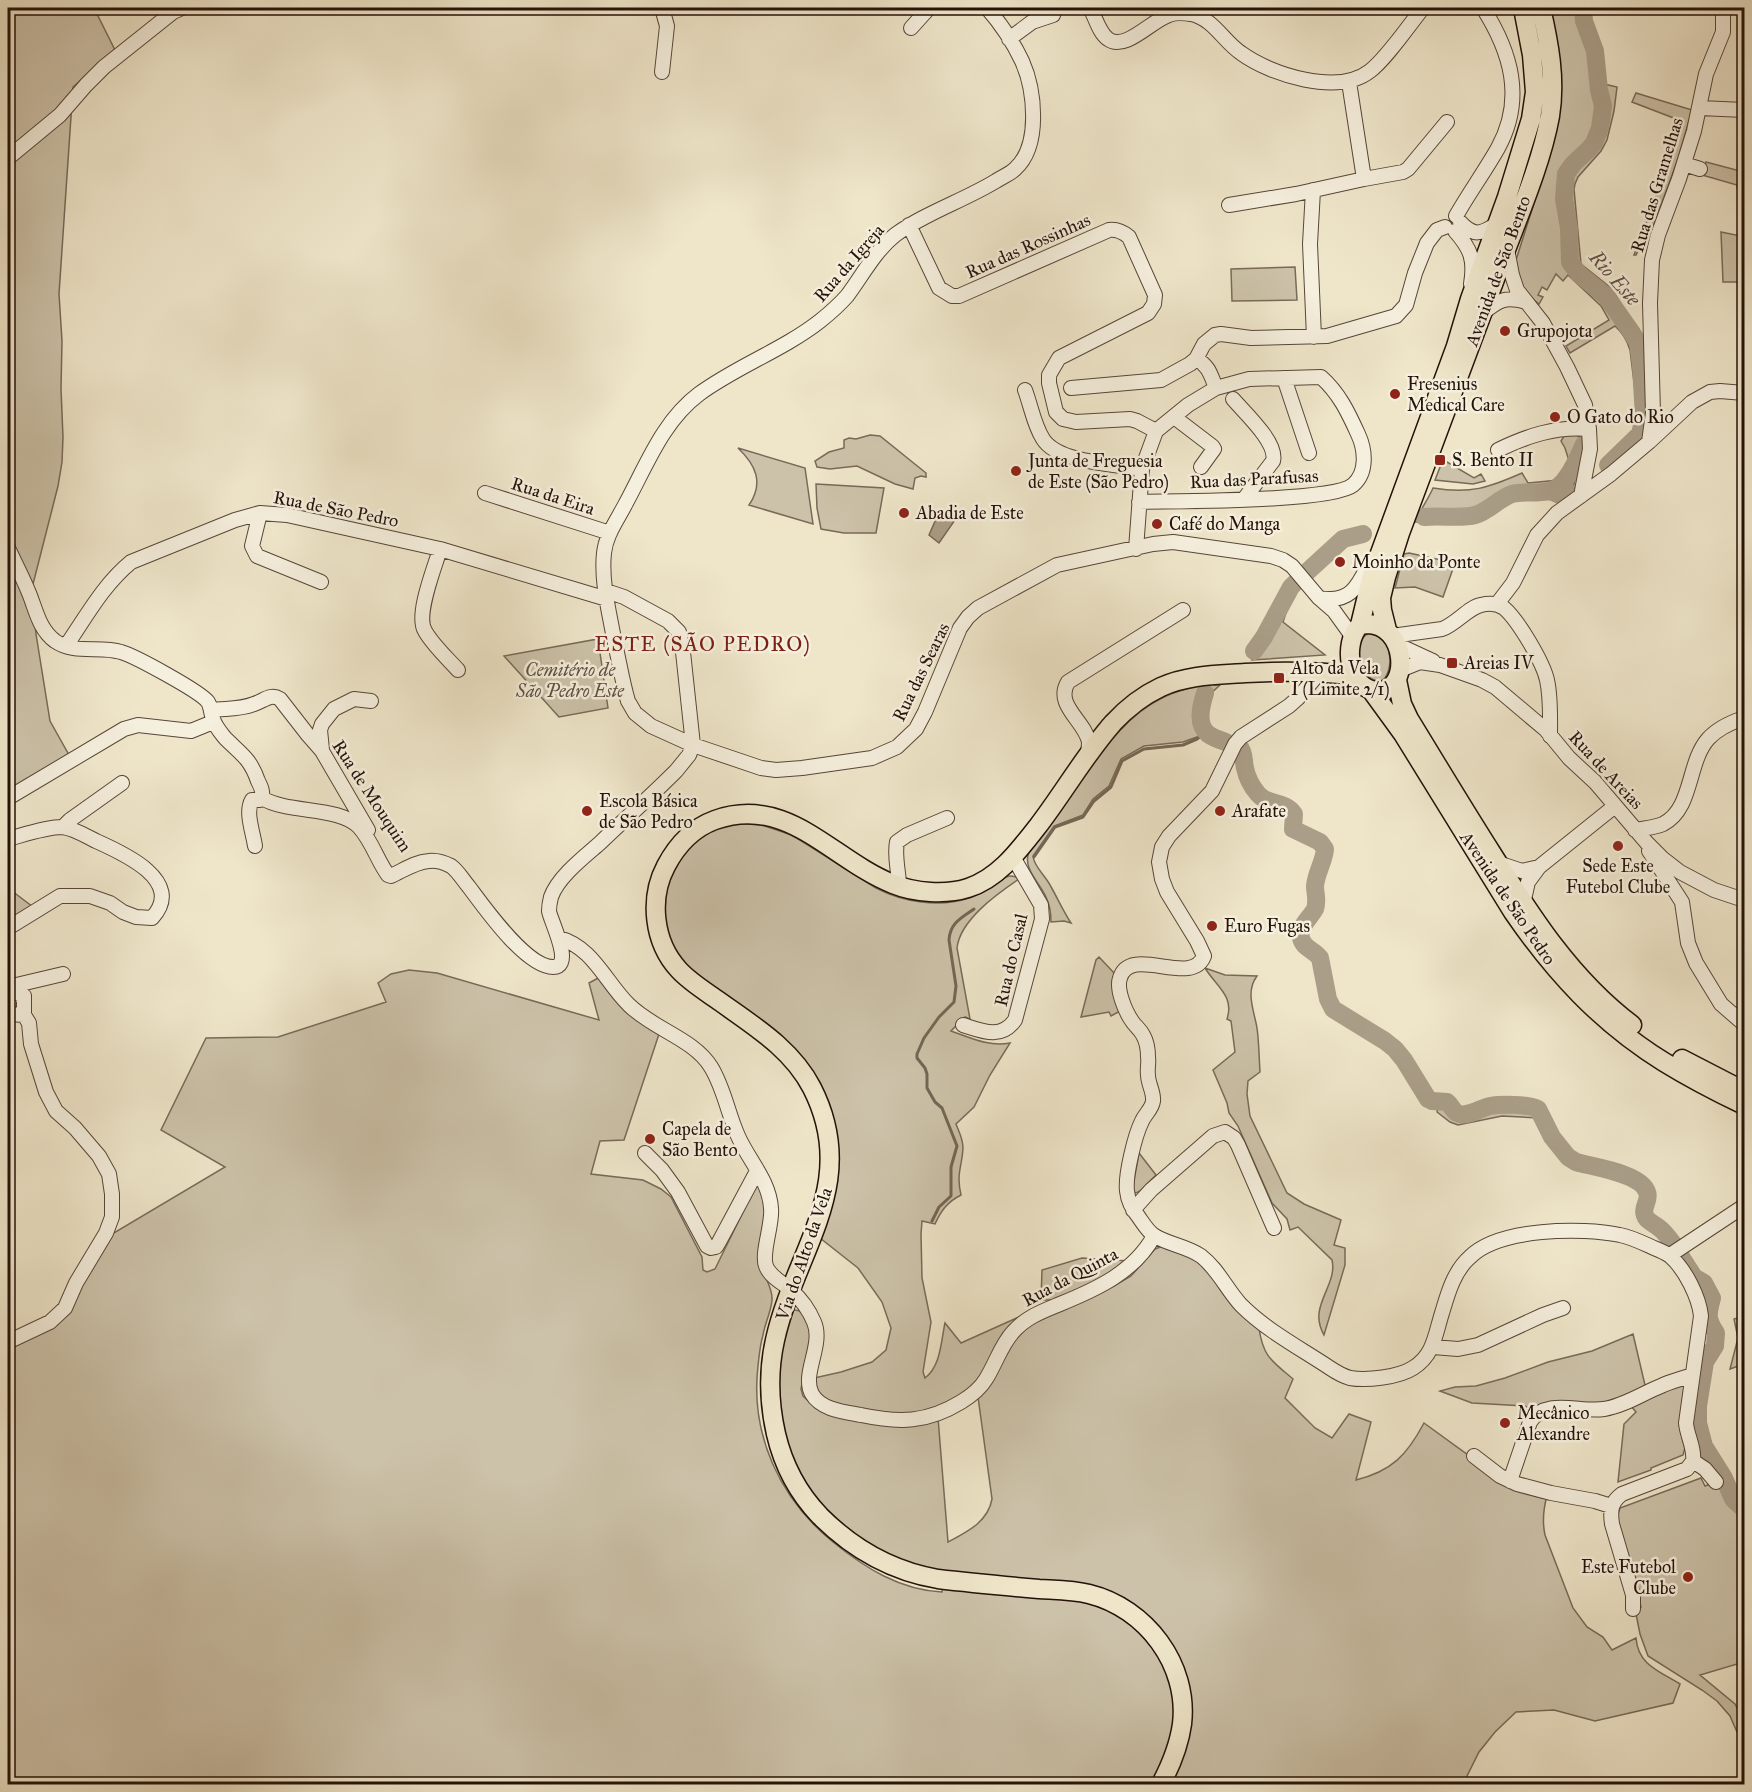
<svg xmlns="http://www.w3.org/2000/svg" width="1752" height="1792" viewBox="0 0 1752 1792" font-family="'IM FELL Great Primer',serif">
<rect width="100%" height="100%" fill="#efe6ca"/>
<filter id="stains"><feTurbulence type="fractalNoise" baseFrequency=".00333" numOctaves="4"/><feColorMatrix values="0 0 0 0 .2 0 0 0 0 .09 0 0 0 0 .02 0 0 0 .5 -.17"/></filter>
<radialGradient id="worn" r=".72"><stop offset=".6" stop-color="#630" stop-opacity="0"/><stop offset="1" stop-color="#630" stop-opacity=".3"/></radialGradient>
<path fill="#ccc2a9" stroke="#786a59" stroke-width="1.5" d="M8 8H94L115 50 73 87 59 294 62 341 61 389 63 437 62 462 58 486 32 588 36 634 50 721 69 755 8 791Z
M1549 8H1580C1582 25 1589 39 1593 56 1596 66 1595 77 1596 88 1598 97 1601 105 1600 115 1599 130 1593 145 1580 154 1576 158 1570 161 1566 166 1554 184 1566 214 1568 233 1568 243 1565 256 1569 265 1576 280 1595 287 1606 299L1634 344 1636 353C1637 371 1645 419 1637 433 1630 446 1614 456 1603 465V461C1618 448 1636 437 1638 415L1630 350C1627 340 1623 333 1615 326L1570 353 1566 346 1609 320 1601 306 1568 275 1563 281 1556 274 1547 290 1542 287 1538 295 1543 297 1539 304 1528 295 1519 283 1516 260 1551 150Z
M1604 84 1617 87 1614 111 1607 140 1601 151 1578 177 1575 184 1574 189 1581 264 1611 288 1620 302 1615 306 1603 290 1579 271 1572 261 1571 224 1567 191 1569 173 1596 143 1602 128 1605 104Z
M1636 93 1692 110 1678 159 1644 251H1638L1636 255H1634L1684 122 1632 102Z
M1706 162 1744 172V189L1737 188V185L1702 175Z
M1721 232 1741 236 1742 282H1723Z
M1295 267 1297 300 1232 301 1231 269Z
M1567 431 1580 437 1584 442V449L1572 491 1570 496 1560 504 1554 498 1510 499 1485 514 1481 520C1459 525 1438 518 1416 522 1420 509 1428 500 1433 488 1471 494 1488 488 1522 473L1528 483 1559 480 1570 464 1565 448 1561 441Z
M870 435 880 436 926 473V477L921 476 915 478 913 489 895 484 857 466 830 469 817 467 815 461 829 452 844 448V440L849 438 856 439Z
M738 448 805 468 813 524 749 505C764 483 756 465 738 448Z
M1440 458 1474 478 1481 474 1485 481 1473 484 1435 480 1440 467Z
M816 484 884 488 876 533H844L821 529 817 508Z
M1409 553 1455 563 1443 597 1415 587 1395 588 1404 554Z
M1297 585 1300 587 1288 607 1283 622 1325 655 1252 660 1268 638Z
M1369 633C1370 634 1378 635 1379 636 1393 645 1393 671 1382 681 1359 683 1349 643 1369 633Z
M598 639 608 708 559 717 504 656Z
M1213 683 1214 685H1220L1209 695 1203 692C1196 706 1196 719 1204 732L1197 737 1183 742 1144 746 1121 759 1109 786 1093 799 1083 815 1054 826 1033 856C1034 867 1045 875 1050 885 1057 897 1063 911 1071 923L1064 921 1051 922C1051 913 1050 905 1046 897 1040 883 1022 868 1029 852 1046 830 1062 808 1078 785 1101 753 1124 717 1160 699 1177 690 1195 686 1213 683Z
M736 823 761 825 792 835 876 888C903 902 939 908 969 898 977 895 986 890 994 885 998 883 1002 879 1006 877 1011 875 1015 876 1019 879 997 894 960 920 957 948L970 1019 965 1017 951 1031C971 1038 989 1047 1010 1043L990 1075 974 1107 956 1124C959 1132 963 1139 963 1148 962 1167 956 1173 961 1195 947 1202 941 1211 935 1224L922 1221 921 1234 922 1278 931 1322 923 1372 925 1378C941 1366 941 1341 945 1323L961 1343 1041 1307 977 1385 941 1408 907 1417 827 1402 820 1397 814 1378 841 1372 872 1362 886 1350 891 1328 882 1302 858 1268 820 1238 834 1197 837 1174V1152L828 1106 681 960C677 952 671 944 668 935 656 904 669 863 694 841 705 831 721 826 736 823Z
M8 888 33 907 8 926Z
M1099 957 1116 975 1122 1010 1111 1016 1109 1012 1081 1017 1096 960Z
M1205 968 1225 975 1257 976C1245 992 1254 1010 1257 1028 1259 1042 1259 1057 1260 1072L1248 1081 1247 1094 1250 1116 1287 1193 1304 1204 1341 1220 1334 1245 1345 1248V1265L1324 1335C1307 1306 1338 1286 1332 1260L1298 1227 1290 1230 1287 1219 1272 1203 1238 1126 1229 1113 1227 1103 1213 1070 1235 1052 1231 1021 1227 1019C1235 996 1215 985 1205 968Z
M409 970 437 973 599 1020 589 983 600 977 625 1011 659 1034 624 1140 600 1141 591 1174 643 1180 661 1189 671 1197 702 1257 703 1270 707 1272 715 1269 745 1208 755 1183 758 1185C770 1210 764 1239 763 1265 763 1278 773 1287 772 1300 771 1312 765 1323 763 1335 760 1345 759 1356 758 1366 750 1435 780 1499 833 1542 865 1568 900 1590 942 1592L945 1572C876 1561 806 1513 787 1443 785 1436 784 1428 782 1421 781 1413 778 1406 778 1398 777 1389 779 1380 780 1371 781 1353 782 1323 794 1310 807 1309 812 1330 811 1340 810 1356 804 1373 801 1389L803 1396 814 1406 938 1418 948 1542C967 1532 988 1522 992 1499L978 1397 1009 1345 1033 1322 1114 1286 1131 1276 1155 1249 1163 1246 1198 1258 1259 1328C1263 1357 1272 1361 1293 1379L1285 1398 1315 1428 1332 1438 1349 1414 1371 1422 1356 1480C1392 1471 1407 1455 1424 1423L1471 1457 1547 1496C1543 1510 1542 1521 1545 1535L1573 1608 1587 1627 1603 1637 1612 1650 1636 1638C1638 1665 1659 1671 1680 1684L1673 1703 1595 1721 1554 1710 1516 1712 1495 1732 1479 1752 1463 1784H8V1346L57 1319 112 1234 225 1167 161 1130 206 1038 278 1037 386 1002 378 983 391 974Z
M1438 1104 1447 1106 1452 1113 1457 1117H1464L1498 1108H1529L1535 1110 1539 1118 1502 1116 1458 1125 1450 1122 1437 1112Z
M1139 1153 1156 1175 1140 1191 1136 1193 1133 1191V1186Z
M1082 1258 1130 1261 1117 1271 1055 1300H1041L1042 1270Z
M1738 1318 1744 1337V1364L1730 1369 1738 1338 1734 1319Z
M1633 1334 1645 1385 1641 1389 1615 1404 1535 1411 1525 1406 1472 1403 1440 1391 1455 1387 1476 1386 1505 1378 1548 1362 1592 1351Z
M1683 1384 1685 1386C1681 1406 1678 1428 1685 1448L1683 1455 1651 1468V1470L1618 1482 1624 1424 1636 1412 1631 1406Z
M1701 1478 1705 1486 1721 1480 1731 1501 1744 1513V1662L1700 1675 1735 1704 1744 1722V1748L1730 1716 1717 1701 1702 1690 1648 1656 1640 1634 1635 1609 1641 1607 1616 1520 1620 1508Z"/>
<path fill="#aa9e88" stroke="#746655" stroke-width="1.5" d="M940 510H943L955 520 939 543 929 535Z"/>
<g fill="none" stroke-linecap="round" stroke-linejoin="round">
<path stroke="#746655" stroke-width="3" d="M1034 857 1055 827 1083 817 1094 801 1111 787 1122 761 1144 749 1183 745 1197 739 1206 732
M932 1221 939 1207 951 1196V1167L957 1146 942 1108 935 1102 927 1088V1074L925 1068 917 1058V1054L924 1038 939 1017 954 1002 956 986 949 940C950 923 961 918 974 909"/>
<path stroke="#aa9e88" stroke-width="18" d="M1583 8 1584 21 1595 51 1599 90 1603 106 1600 128 1594 143 1588 150 1573 164 1566 174 1564 199 1569 228 1570 262 1579 274 1606 296 1632 333 1638 343 1641 366 1644 417 1640 434 1608 465
M1551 491 1564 497 1571 494
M1424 517C1441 515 1461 519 1475 515 1489 511 1498 499 1512 494 1524 491 1537 494 1549 491 1566 488 1578 458 1584 444
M1307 572 1343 539 1363 534
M1254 651 1264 637 1291 587 1295 583
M1205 693C1201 706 1196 724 1208 734 1213 738 1220 740 1226 742
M1239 746C1245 753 1243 760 1245 768 1247 778 1252 787 1258 794 1268 806 1284 800 1294 814L1293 829 1320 842 1325 849C1324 862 1316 873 1315 886 1315 894 1318 900 1315 909 1310 918 1298 927 1301 938 1303 948 1314 950 1320 958L1328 999 1333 1009 1385 1041 1395 1049 1404 1060 1428 1099 1432 1101 1447 1102C1451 1105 1453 1111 1457 1113 1466 1118 1481 1108 1490 1106 1501 1104 1528 1104 1538 1109L1552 1137 1568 1157 1576 1162C1593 1167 1641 1173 1647 1192 1651 1201 1639 1209 1647 1219 1650 1222 1655 1225 1658 1227 1665 1232 1669 1238 1674 1245
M1680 1255 1694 1277 1704 1283 1712 1298C1708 1314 1706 1318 1716 1333L1715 1346 1705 1362 1698 1406V1423L1704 1446 1724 1478 1733 1499 1744 1509"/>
<g stroke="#574639" stroke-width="16">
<path id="minor" d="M662 8 667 26 662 72
M987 8C1001 24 1013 42 1022 61 1035 90 1041 146 1015 169 1010 174 1002 177 996 181 963 201 925 213 895 235 875 251 862 276 847 296 839 305 830 313 820 321 783 350 737 366 699 394 663 421 647 464 626 503 618 519 606 534 604 553 601 581 609 611 614 639 619 660 622 681 628 701L635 713 651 726 693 745 761 768 776 770 802 768 872 758 897 747 916 729 925 712 960 628 968 617 978 608 1057 565 1153 544 1173 542 1271 556 1283 560 1292 566 1319 598 1334 611 1352 636
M1090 8C1095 16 1099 33 1108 39 1125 52 1152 20 1169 15 1176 12 1184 13 1191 14 1214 19 1223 41 1241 53 1271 75 1338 96 1370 71 1387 58 1409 25 1423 8
M911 28 929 8
M1009 39 1032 22 1053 15 1055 8
M1700 108 1744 110
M8 158 60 115 86 85 104 67 173 12 182 8
M1684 164 1700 169
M1364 179 1403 172 1408 169 1447 122
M1313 190 1310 244 1314 337
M1229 205 1296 194 1364 179 1349 82
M1456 216C1469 193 1485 171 1498 148 1525 99 1511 52 1483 8
M1460 222C1474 237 1481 234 1497 224
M909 225 939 288 952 296H959L1109 230C1117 229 1123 232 1129 237L1155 295 1154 304 1148 313 1059 358 1049 375V383L1056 412 1063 419 1076 422 1130 419 1137 421 1156 431
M1455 231C1471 249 1475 260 1471 284
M1507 249 1512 275 1517 290 1543 323 1567 367 1585 405 1589 429 1590 449 1581 496
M1483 313C1499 300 1505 296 1526 302
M1196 359C1209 365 1211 376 1216 388
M1284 378 1309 453
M1071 388 1161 380 1190 364 1196 359 1204 344 1215 335 1221 334 1251 338 1327 336 1396 316 1406 305 1415 273 1427 243 1437 230 1445 227
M1025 390C1031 406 1034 425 1043 439 1058 463 1115 464 1142 469
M1233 399C1245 413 1278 443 1273 461L1244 499
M1174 417 1212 446 1214 449 1201 467
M1649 442 1653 413 1650 303 1652 260 1658 235 1679 179 1694 131 1706 74 1723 32V8
M1498 450C1527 436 1556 426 1589 429
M485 493 610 533
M260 513 252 546 257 556 321 582
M8 548C15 563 23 578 29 593 36 610 39 629 55 641 75 655 100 645 121 652 135 656 201 692 208 702 211 707 211 714 213 719 215 726 221 733 225 738 241 754 250 758 258 781 261 787 263 791 262 798L260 800H252C245 812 253 832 255 846
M440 549C435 567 415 615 425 631 432 644 448 659 458 670
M1136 549 1142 469 1156 431 1188 405 1216 388 1249 379 1321 377C1339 393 1348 412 1358 434 1365 449 1368 472 1353 485 1332 502 1175 501 1139 502
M1319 598C1352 604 1358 585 1371 560
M1497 604 1513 583 1537 535 1557 513 1611 474 1649 442 1692 402 1710 392 1720 391 1744 393
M1392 636 1442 629C1456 624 1469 607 1481 605 1489 603 1498 604 1504 608 1518 620 1543 662 1547 680 1551 698 1550 718 1550 736
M1396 644 1433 661
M66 646C86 617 103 585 131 562L235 520 260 513 287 515 440 549 607 599
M1400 670 1420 662 1440 665 1482 680 1495 687 1546 730 1569 758 1595 782 1647 843 1662 858 1680 872 1714 890 1744 900
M1320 672 1298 698 1289 706 1241 737 1235 744 1212 791 1169 836 1162 847 1159 862 1162 879 1167 892 1197 941 1204 956C1192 988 1130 944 1120 978 1116 989 1125 1011 1132 1021 1135 1026 1140 1029 1143 1035 1147 1042 1148 1049 1148 1057 1149 1063 1147 1069 1148 1075 1148 1084 1154 1092 1153 1101 1152 1109 1145 1114 1142 1121 1135 1135 1125 1175 1127 1191 1128 1200 1132 1209 1138 1216 1143 1223 1148 1232 1155 1236 1170 1245 1187 1246 1201 1256 1218 1269 1227 1290 1241 1305 1267 1331 1300 1348 1330 1368 1336 1372 1343 1376 1350 1378 1367 1381 1399 1377 1413 1368 1434 1355 1435 1335 1442 1313 1448 1293 1454 1271 1470 1257 1499 1228 1582 1227 1620 1235 1631 1237 1643 1243 1654 1248 1659 1250 1666 1253 1670 1256 1685 1269 1699 1297 1701 1316L1686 1423C1687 1436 1695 1448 1693 1461L1687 1469 1622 1494C1611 1502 1610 1510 1612 1524L1633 1595V1609
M211 710C227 708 239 710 254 704 264 701 270 693 280 699L308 735 322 751 368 830
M322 750 320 730 322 724 334 709 354 699 371 701
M1088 756C1088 752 1089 747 1089 742 1085 721 1054 705 1068 682L1183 610
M8 798 124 729 138 725 191 731 213 722
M262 798C288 814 340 806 359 827 372 841 377 860 388 875L391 876C404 870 415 862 429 861 436 860 445 863 451 866 458 871 463 880 469 887 484 907 526 967 553 967 575 967 550 920 549 911 549 906 550 901 551 897 558 877 584 857 600 843 625 819 651 796 676 771L689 755 693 745 683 652 679 632 668 621 624 597 606 591
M63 827 70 820 122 783
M1635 830C1644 828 1654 828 1663 824 1693 809 1687 763 1708 739 1717 729 1732 722 1744 718
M8 839C23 835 46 827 62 827 73 828 86 836 96 841 123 853 186 881 152 918L136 917 123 912 110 903 90 896H60L8 928
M1649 851 1682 902 1688 943 1696 963 1721 1004 1744 1024
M1498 863 1522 871 1539 867
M899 886C899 872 894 856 897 842L907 835 947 818
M1523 904 1528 882 1539 867 1615 806
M559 938C593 947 606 983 629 1005 653 1029 694 1039 711 1067 724 1088 728 1114 738 1136 749 1161 769 1180 771 1208 773 1224 761 1253 766 1266 770 1277 783 1283 791 1290 800 1298 809 1310 814 1322 824 1345 801 1374 812 1394 821 1410 845 1412 861 1415 899 1423 927 1423 961 1402 971 1396 980 1389 986 1379 996 1363 1001 1345 1013 1332 1026 1317 1043 1311 1060 1304 1097 1289 1134 1272 1154 1236
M8 987 63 974
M8 989 24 996V1015
M8 1014 24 1015
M963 1025C982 1031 1001 1040 1015 1020L1042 919 1041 905 1013 857
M645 1153 662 1170 678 1192 707 1246 711 1248 716 1247 719 1242 757 1171
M1133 1210 1151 1190 1213 1136 1225 1132 1234 1138 1238 1145 1274 1228
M1670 1255 1744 1206
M8 1340 14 1339 50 1322 65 1308 76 1283 106 1233 112 1217V1194L109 1174 99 1156 75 1128 56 1111 46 1092 31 1044 29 1023 24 1015
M1433 1347 1458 1349 1478 1345 1543 1315 1563 1308
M1474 1456 1500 1476 1517 1484 1551 1493 1595 1501 1611 1506
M1693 1461 1705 1469 1716 1482
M1510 1481 1530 1422C1546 1397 1580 1413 1604 1409 1624 1406 1643 1393 1661 1386 1671 1381 1682 1379 1692 1375"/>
</g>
<g stroke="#241109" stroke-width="21">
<path id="major" d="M1367 624C1407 624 1411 690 1379 691 1348 691 1342 643 1360 625Z
M1360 625 1372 575 1456 346 1470 299 1507 197 1531 119 1535 92 1532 55 1523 8
M1387 630 1382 610 1381 598 1386 577 1400 533C1434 443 1468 353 1501 263 1518 217 1541 165 1550 116 1556 79 1549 43 1541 8
M1397 680 1402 704 1409 719C1436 763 1463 808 1491 852 1531 916 1571 979 1632 1025
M1371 690 1403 734 1513 912C1554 972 1601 1023 1664 1062 1690 1078 1717 1092 1744 1105
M1682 1059 1744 1091
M1161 1784C1171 1765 1179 1746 1182 1724 1189 1665 1146 1608 1089 1594 1073 1590 1055 1590 1039 1589 1005 1586 972 1583 938 1579 891 1571 853 1549 820 1516 798 1493 783 1464 776 1434 769 1403 768 1371 775 1340 795 1250 861 1184 812 1088 792 1049 754 1026 719 1001 705 991 690 982 679 970 653 942 649 898 666 866 677 845 693 828 715 820 788 794 832 860 893 884 915 893 946 895 968 888 999 878 1019 850 1038 826 1064 792 1085 755 1113 723 1126 709 1144 695 1161 687 1187 675 1216 675 1245 673 1282 671 1318 671 1356 676"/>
</g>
<use href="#minor" stroke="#f5efdd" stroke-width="14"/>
<use href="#major" stroke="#efe6ca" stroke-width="18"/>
</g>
<g fill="#8f2418" stroke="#f5efdd" stroke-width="2">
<circle cx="1505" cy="331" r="6"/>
<circle cx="1395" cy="394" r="6"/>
<circle cx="1555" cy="417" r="6"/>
<rect x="1434" y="454" width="12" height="12" rx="3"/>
<circle cx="1016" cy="471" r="6"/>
<circle cx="904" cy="513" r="6"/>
<circle cx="1157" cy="524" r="6"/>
<circle cx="1340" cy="562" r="6"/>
<rect x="1446" y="657" width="12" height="12" rx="3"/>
<rect x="1273" y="672" width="12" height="12" rx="3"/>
<circle cx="587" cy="811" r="6"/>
<circle cx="1220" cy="811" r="6"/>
<circle cx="1618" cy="846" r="6"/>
<circle cx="1212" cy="926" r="6"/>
<circle cx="650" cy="1139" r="6"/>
<circle cx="1505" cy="1423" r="6"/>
<circle cx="1688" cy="1577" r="6"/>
</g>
<g text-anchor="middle" stroke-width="5" stroke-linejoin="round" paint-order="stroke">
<g font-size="18" fill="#241109" stroke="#f5efdd">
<text transform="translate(1657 185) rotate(-73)" y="6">Rua das Gramelhas</text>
<text transform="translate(1028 246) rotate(-24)" y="6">Rua das Rossinhas</text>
<text transform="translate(849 263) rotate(-49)" y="6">Rua da Igreja</text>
<text transform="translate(1498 271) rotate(-70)" y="6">Avenida de São Bento</text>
<text transform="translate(1254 479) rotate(-3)" y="6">Rua das Parafusas</text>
<text transform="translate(553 496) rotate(18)" y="6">Rua da Eira</text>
<text transform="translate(336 509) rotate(11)" y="6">Rua de São Pedro</text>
<text transform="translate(921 672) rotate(-64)" y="6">Rua das Searas</text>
<text transform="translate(1606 770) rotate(47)" y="6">Rua de Areias</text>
<text transform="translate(372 796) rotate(57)" y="6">Rua de Mouquim</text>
<text transform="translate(1508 898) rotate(56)" y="6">Avenida de São Pedro</text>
<text transform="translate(1011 960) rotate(-77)" y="6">Rua do Casal</text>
<text transform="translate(804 1254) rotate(-71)" y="6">Via do Alto da Vela</text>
<text transform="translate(1070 1277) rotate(-28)" y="6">Rua da Quinta</text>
</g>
<g font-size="18" fill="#241109" stroke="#f5efdd" text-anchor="start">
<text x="1517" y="337">Grupojota</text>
<text x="1407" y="390">Fresenius<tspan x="1407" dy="21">Medical Care</tspan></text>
<text x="1567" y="423">O Gato do Rio</text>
<text x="1452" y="466">S. Bento II</text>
<text x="1028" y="467">Junta de Freguesia<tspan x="1028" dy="21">de Este (São Pedro)</tspan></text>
<text x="916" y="519">Abadia de Este</text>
<text x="1169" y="530">Café do Manga</text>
<text x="1352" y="568">Moinho da Ponte</text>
<text x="1464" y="669">Areias IV</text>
<text x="1291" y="674">Alto da Vela<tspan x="1291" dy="21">I (Limite 2/1)</tspan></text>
<text x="599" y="807">Escola Básica<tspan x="599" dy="21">de São Pedro</tspan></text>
<text x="1232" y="817">Arafate</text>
<text x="1618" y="872" text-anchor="middle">Sede Este<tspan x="1618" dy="21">Futebol Clube</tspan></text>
<text x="1224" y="932">Euro Fugas</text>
<text x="662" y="1135">Capela de<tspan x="662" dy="21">São Bento</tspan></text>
<text x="1517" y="1419">Mecânico<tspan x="1517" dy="21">Alexandre</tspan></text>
<text x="1676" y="1573" text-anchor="end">Este Futebol<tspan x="1676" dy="21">Clube</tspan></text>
</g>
<g font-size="18" font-style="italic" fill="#5f4f41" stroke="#f5efdd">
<text x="570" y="676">Cemitério de<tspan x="570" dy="21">São Pedro Este</tspan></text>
</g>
<g font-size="20" font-style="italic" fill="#605042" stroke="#f5efdd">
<text transform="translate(1615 278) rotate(49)" y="7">Rio Este</text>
</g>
<g font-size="21" letter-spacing="1.5" fill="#7a1f14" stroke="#f5efdd">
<text x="703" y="651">ESTE (SÃO PEDRO)</text>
</g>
</g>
<rect width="1752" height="1792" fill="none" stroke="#efe6ca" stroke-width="30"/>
<rect x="9" y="9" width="1734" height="1774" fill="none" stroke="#241109" stroke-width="3"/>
<rect x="15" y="15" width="1722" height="1762" fill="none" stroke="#241109" stroke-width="1.5"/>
<rect width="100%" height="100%" filter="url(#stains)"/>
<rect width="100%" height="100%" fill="url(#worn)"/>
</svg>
